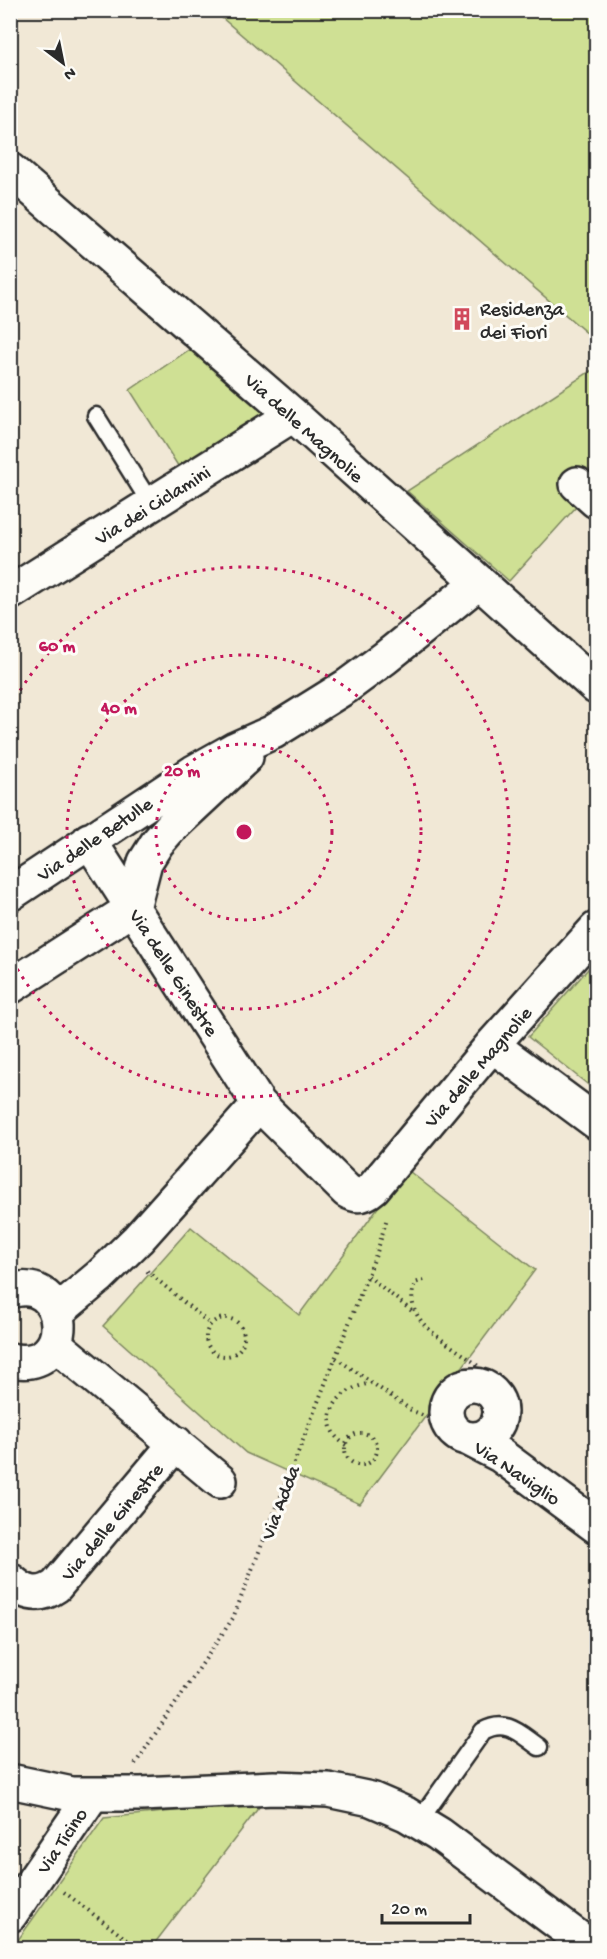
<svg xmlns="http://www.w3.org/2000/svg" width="607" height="1959" viewBox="0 0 607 1959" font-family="'Gochi Hand',sans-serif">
<rect width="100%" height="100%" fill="#f1e8d6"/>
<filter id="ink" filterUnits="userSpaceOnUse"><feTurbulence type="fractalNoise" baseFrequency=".0167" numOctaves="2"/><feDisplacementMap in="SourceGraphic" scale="12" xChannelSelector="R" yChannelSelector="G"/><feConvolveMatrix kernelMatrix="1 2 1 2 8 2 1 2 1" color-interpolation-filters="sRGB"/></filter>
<g filter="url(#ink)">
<path fill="#cfe094" stroke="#7d8660" stroke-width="1.5" d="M214 11H596V341Z
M193 347 269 413 180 469 130 390Z
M595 368 596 370V485L509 581 407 491Z
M596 960V1091L528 1037Z
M405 1168 535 1270 360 1504 246 1453 103 1326 191 1227 299 1315 369 1220Z
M263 1802 151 1948H16L13 1947 104 1818Z"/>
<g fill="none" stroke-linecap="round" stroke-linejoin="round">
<g stroke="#2b2b2b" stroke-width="21">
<path id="lane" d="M96 416 151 504
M419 1821 483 1731C507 1718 520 1734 539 1747"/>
</g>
<g stroke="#2b2b2b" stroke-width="38">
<path id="street" d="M10 170 293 415 596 687
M577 484 596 501
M10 593 293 415
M89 840 259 1104 347 1191C357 1197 364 1196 373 1188L492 1045 596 929
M10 894 194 772 235 749 273 732 347 686 385 658 478 583
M10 987 133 908 145 862 157 843 171 827 246 757
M492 1045 596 1122
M10 1291C70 1272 78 1375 10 1360
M57 1312 100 1276 138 1239 259 1104
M55 1344 220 1481
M446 1412a27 27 0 1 1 54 0a27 27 0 1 1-54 0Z
M469 1439 500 1455 596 1526
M10 1580C25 1594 39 1598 56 1586L176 1443
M10 1915 92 1795"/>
</g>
<g stroke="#2b2b2b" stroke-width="38">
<path id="secondary" d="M10 1781 72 1794H141L274 1788 328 1790 371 1799 406 1814 439 1834 592 1948"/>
</g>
<path stroke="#2b2b2b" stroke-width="4" stroke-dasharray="1.5 4.5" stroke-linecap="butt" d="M147 1271 211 1325
M368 1276 413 1312
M424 1280 415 1283C399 1326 457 1344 481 1369 486 1374 487 1384 490 1390
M206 1337a19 19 0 1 1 38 0a19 19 0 1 1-38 0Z
M336 1358 411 1410 442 1424
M345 1449a16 16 0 1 1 32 0a16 16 0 1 1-32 0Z
M346 1445C324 1432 326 1409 344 1394 352 1388 361 1385 371 1383
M135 1764 233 1618 377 1252 387 1218
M64 1892 138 1948"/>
<use href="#lane" stroke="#fdfcf7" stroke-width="16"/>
<use href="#street" stroke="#fdfcf7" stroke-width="33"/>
<use href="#secondary" stroke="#fdfcf7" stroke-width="33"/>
</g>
</g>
<g fill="none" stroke="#c2185b" stroke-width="3" stroke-dasharray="3 6">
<circle cx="244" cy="832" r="88"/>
<circle cx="244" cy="832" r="177"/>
<path d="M11 706A265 265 0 1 1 11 958"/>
</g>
<defs>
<g id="building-bare" transform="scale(1.8)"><path d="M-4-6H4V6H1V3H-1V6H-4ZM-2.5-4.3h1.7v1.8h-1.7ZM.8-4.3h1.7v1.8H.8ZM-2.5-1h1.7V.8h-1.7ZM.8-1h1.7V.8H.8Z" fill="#d1495b" stroke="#fdfcf7" stroke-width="2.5" paint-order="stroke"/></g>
</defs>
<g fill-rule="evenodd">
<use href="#building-bare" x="462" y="319"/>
</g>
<g text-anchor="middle" stroke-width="6" stroke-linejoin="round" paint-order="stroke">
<g font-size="20" fill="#2b2b2b" stroke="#fdfcf7" text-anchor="start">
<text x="480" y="315">Residenza<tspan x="480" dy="23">dei Fiori</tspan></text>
</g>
<g font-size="20" fill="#2b2b2b" stroke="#fdfcf7">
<text transform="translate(305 427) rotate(42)" y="7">Via delle Magnolie</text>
<text transform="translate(152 504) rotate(-32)" y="7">Via dei Ciclamini</text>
<text transform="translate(94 838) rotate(-34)" y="7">Via delle Betulle</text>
<text transform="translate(175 972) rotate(57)" y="7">Via delle Ginestre</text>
<text transform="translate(477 1066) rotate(-49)" y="7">Via delle Magnolie</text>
<text transform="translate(518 1472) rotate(34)" y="7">Via Naviglio</text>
<text transform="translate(279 1502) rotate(-69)" y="7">Via Adda</text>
<text transform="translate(111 1521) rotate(-50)" y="7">Via delle Ginestre</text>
<text transform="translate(61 1840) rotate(-56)" y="7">Via Ticino</text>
</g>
</g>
<circle cx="244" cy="832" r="9" fill="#c2185b" stroke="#fdfcf7" stroke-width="3"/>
<g font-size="18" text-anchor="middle" font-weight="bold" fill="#c2185b" stroke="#fdfcf7" stroke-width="6" stroke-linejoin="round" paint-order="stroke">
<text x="57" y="651">60 m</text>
<text x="119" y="713">40 m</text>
<text x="182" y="776">20 m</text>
</g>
<rect width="607" height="1959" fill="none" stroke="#fdfcf7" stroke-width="36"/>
<rect x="18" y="18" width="571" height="1923" fill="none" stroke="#2b2b2b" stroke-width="2" filter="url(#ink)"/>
<g transform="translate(63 63) rotate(148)" stroke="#fdfcf7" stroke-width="4.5" paint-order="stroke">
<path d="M0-4.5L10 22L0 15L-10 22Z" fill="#2b2b2b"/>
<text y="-9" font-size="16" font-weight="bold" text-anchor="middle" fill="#2b2b2b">N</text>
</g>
<path d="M382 1914v9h88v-9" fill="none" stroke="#2b2b2b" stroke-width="3"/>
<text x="391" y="1914" font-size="18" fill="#2b2b2b" stroke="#fdfcf7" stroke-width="4.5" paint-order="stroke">20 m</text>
</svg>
